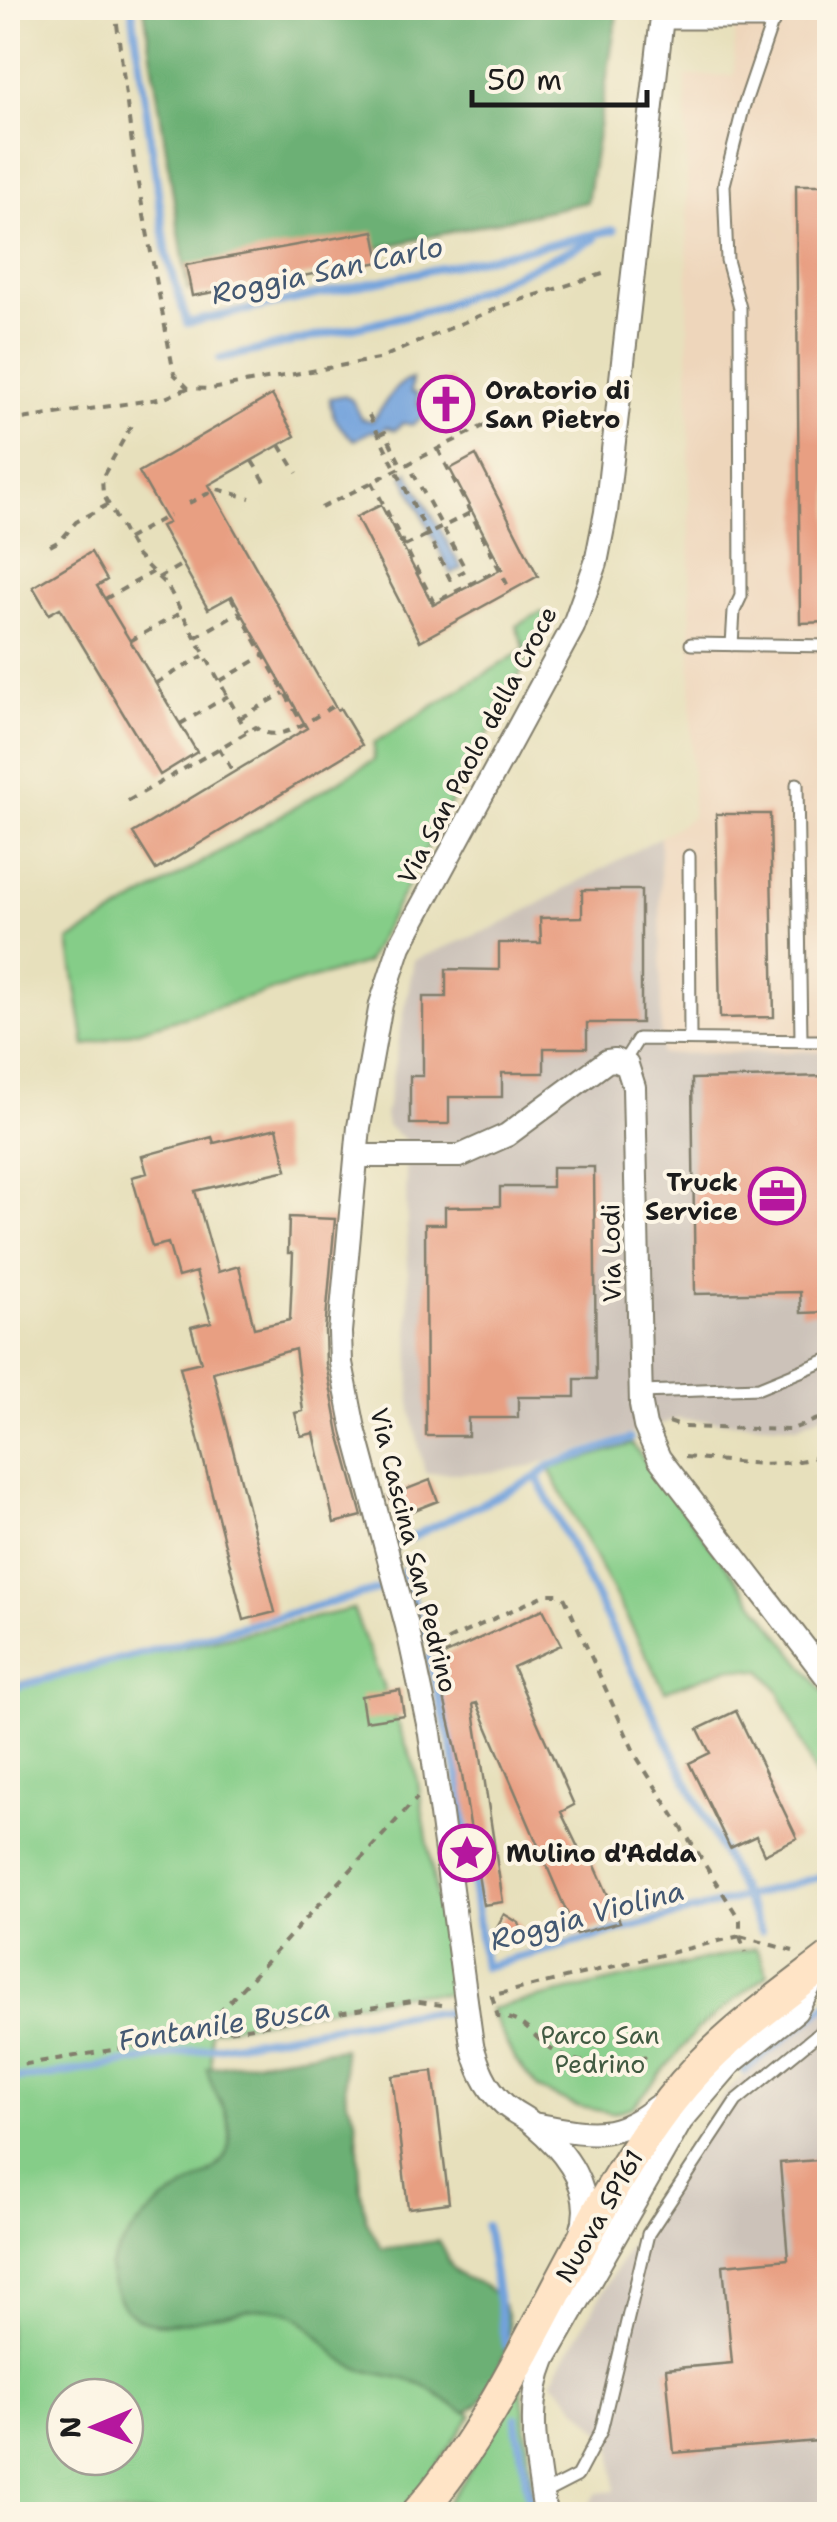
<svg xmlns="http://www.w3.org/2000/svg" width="837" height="2522" viewBox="0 0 837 2522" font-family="'Shantell Sans',sans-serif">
<rect width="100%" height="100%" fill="#fcf5e5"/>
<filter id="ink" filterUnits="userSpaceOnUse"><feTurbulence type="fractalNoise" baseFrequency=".01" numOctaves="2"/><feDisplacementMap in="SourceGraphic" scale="20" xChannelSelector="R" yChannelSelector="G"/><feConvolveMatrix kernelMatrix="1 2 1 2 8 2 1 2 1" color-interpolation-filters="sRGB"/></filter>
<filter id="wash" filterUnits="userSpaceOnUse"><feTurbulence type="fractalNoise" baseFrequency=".0048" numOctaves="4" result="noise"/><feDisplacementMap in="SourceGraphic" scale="40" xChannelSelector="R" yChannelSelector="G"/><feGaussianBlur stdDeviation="2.25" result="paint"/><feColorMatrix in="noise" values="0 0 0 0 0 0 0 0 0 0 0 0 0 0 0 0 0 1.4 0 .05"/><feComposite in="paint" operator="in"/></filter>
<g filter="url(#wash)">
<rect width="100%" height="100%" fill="#e7e0bc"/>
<path fill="#eed6bb" d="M735 8H829V1051L660 1054V837L692 817 686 76 734 75Z"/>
<path fill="#ccc2b9" d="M660 837 661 1054 829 1051V1412L797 1426 678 1419 531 1466 484 1473H425L411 1411 405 1140 387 1126 385 1115 414 960 500 925Z
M829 2007V2514H582L597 2493 615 2491 612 2443 552 2380 688 2144 732 2085Z"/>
<path fill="#85cd88" stroke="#507452" stroke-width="2.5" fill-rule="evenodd" d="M541 612 550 617 366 963 85 1046 69 941 374 760V743L525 649 516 626Z
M632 1444 829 1699V1807L779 1691 762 1671 729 1668 665 1691 549 1469Z
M353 1609 416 1770 452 1994 411 1993 210 2031 212 2071 431 2380 472 2415 423 2486 399 2514H8V1685ZM65 2397H125V2457H65Z
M756 1948 768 1974 697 2030 633 2107 612 2113 575 2106 539 2089 514 2059 490 2009Z
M520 2373 535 2514H438L464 2480Z"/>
<path fill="#6cb074" stroke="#446648" stroke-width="2.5" d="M144 8H618L587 202 188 290Z
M343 2048 346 2100 356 2118 361 2192 366 2220 382 2249 438 2241C445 2250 447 2260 453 2268 462 2281 475 2279 486 2287 519 2310 511 2348 494 2377 486 2392 482 2405 466 2412 449 2406 437 2391 420 2384 395 2373 362 2376 340 2358 318 2339 305 2312 274 2309 216 2302 123 2368 109 2267 120 2245 139 2222 158 2206 184 2183 232 2175 230 2133 229 2108 210 2092 207 2068Z"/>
<path fill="#72a2dc" stroke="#475f7c" stroke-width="2.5" d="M412 379 411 392 417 394 418 404 425 415 412 425 403 423 395 430 386 427 381 432 371 431 355 440C342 432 329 414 330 398L345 395 352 400 361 419 372 421C385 406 392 384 412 379Z
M408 472 462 569 451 574 403 475Z"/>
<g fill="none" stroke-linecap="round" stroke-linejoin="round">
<path stroke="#72a2dc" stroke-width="8" d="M132 8 167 255 187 323 614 230
M220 359 438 308 595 239
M537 1477 549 1466 630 1439
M394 1549 393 1546 537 1477 761 1931
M403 1571 424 1638
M429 1658 458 1771 484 1967 830 1874
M8 1689 381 1589
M744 2071 830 2002
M8 2079 46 2076 412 2013H447
M486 2226 505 2345
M516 2418 531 2514"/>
</g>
<g id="blocks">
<path fill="#e89f82" d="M796 185H830V622L800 623Z
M374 231 380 262 192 296 186 265Z
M451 379 467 417 440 428 424 390Z
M272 395 295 436 209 485 337 710 340 708 362 745 156 870 133 833 307 728 232 596 208 609 161 526 168 523 139 472Z
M476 455 538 576 420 641 356 517 381 505 433 605 502 569 450 469Z
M91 552 107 580 97 586 197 752 160 775 60 608 49 614 33 587Z
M716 814H770L774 1017 720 1018Z
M582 890H641V1023H587V1048H544V1073H502V1097H449V1124H410V1076H423V997H446V969L499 970V943H541L540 918 582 917Z
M830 1076V1312L801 1313 800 1292 695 1294 692 1079Z
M277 1128 287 1170 195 1191 218 1272 239 1266 254 1328 290 1320 293 1253H288L289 1217 335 1219 325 1331 326 1364 339 1433 362 1516 334 1523 314 1433 301 1436 295 1413 303 1411 295 1349 213 1372 275 1612 244 1620 180 1367 201 1362 191 1327 211 1322 196 1272 178 1277 168 1243 152 1247 132 1177 147 1173 142 1156 212 1137 214 1143Z
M552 1167H594L596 1379H575V1397H518V1418H468V1436H426L425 1224H445V1207L500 1206V1187H552Z
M430 1480 438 1501 397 1517 389 1496Z
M543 1609 561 1645 513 1667 574 1805 561 1812 585 1862 592 1859 620 1922 576 1934 477 1703 473 1704 503 1902 483 1905 462 1775 435 1659Z
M400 1690 404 1715 365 1721 361 1696Z
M736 1711 797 1838 764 1854 756 1836 730 1848 689 1763 710 1753 698 1729Z
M504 1914 519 1923 522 1932 516 1941 507 1944 499 1939 496 1929Z
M433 2071 449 2203 408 2208 392 2076Z
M830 2159V2440L674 2453 666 2369 732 2363 723 2265 788 2259 780 2163Z"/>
</g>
</g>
<g filter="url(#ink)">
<use href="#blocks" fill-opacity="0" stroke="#827e6c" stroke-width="2.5"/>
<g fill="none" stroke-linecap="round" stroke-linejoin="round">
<g stroke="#827e6c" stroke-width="15">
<path id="service" d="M661 23H773
M691 644 830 646
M732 645 734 611 741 596 740 308 727 260 724 185 744 105 777 8
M797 784 801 1039
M689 856 690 1039
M623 1063 638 1039 830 1041
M641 1392 759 1388 830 1359
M542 2494 577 2476 601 2431 648 2234 736 2101 830 2024"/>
</g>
<g stroke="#827e6c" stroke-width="26">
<path id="minor" d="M357 1156H460L507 1135 607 1061 615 1060 627 1065 634 1087 641 1405 645 1426 659 1458 830 1681
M533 2124C584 2133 612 2143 656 2107
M581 2233C596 2190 565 2151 533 2124 523 2116 510 2111 501 2101 485 2085 478 2067 472 2045L430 1733 407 1626 354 1429 341 1363 340 1332 359 1127 381 1004 400 946 573 627 596 563 606 512 663 8
M545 2514C538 2462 524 2409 545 2359L681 2121 730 2064 796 2011 815 1976"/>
</g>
<g stroke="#827e6c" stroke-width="36">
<path id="secondary" d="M417 2514C521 2395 573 2226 671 2100 715 2043 773 2003 830 1959"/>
</g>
<path stroke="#827e6c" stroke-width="4" stroke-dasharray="8 8" stroke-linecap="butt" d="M115 8 135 168 174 374 188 388 211 389 378 359 502 306 609 272
M369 415 450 579 466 570 408 464
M8 421 165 398 188 388
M131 426 102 478 103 494 136 555 168 587 247 732
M379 435 385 432 402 467
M280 445 297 473
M438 449 510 590
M252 461 269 488
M372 482 434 603 499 569
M189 503 217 489 250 498
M321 508 503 416
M127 539 169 515
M50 546 61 540 76 522 109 504
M405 546 470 513
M158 578 183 564
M231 597 298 716
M105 599 153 572
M196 637 239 612
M130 641 182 612
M220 681 263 656
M156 683 203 656
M240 718 284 693
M180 724 228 696
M219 748 233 772
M128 801 256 727C277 748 316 715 337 704
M669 1422 684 1427 790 1430 830 1414
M685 1457C734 1461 783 1472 830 1452
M433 1647 547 1594H560L565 1599 636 1756 740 1920V1936L490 1996
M740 1936 793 1951
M740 1936 745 1952
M492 1996 498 2017C522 2018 527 2030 544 2044 573 2068 621 2069 653 2053
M197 2037 417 1798
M8 2067 412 2001 442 2005"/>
<use href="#service" stroke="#fff" stroke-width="11"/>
<use href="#minor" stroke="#fff" stroke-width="22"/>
<use href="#secondary" stroke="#ffe4c6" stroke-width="32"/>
</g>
</g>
<defs>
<g id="church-ring" transform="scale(2.875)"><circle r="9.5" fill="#fcf5e5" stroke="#b5179e" stroke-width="1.5"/><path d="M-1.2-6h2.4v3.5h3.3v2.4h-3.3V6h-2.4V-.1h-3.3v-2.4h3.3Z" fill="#b5179e"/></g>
<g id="office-ring" transform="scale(2.875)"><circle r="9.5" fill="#fcf5e5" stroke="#b5179e" stroke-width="1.5"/><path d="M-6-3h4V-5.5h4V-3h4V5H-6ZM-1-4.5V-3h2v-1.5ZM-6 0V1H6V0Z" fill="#b5179e"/></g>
<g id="sight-ring" transform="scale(2.875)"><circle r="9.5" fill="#fcf5e5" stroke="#b5179e" stroke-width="1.5"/><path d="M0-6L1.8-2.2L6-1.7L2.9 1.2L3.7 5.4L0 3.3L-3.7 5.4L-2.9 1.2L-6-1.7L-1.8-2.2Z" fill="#b5179e"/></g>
</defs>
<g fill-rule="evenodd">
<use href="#church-ring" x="446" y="404"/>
<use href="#office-ring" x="777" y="1196"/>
<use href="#sight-ring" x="467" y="1853"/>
</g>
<g text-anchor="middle" stroke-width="8" stroke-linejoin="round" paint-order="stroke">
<g font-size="25" font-weight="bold" fill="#1c1c1c" stroke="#fcf5e5" text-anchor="start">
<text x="485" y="399">Oratorio di<tspan x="485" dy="29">San Pietro</tspan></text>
<text x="738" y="1191" text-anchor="end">Truck<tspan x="738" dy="29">Service</tspan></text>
<text x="506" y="1862">Mulino d'Adda</text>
</g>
<g font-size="25" fill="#1c1c1c" stroke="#fcf5e5">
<text transform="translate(477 745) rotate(-62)" y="9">Via San Paolo della Croce</text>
<text transform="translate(611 1253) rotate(-91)" y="9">Via Lodi</text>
<text transform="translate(414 1550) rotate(76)" y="9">Via Cascina San Pedrino</text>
<text transform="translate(599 2216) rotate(-60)" y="9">Nuova SP161</text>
</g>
<g font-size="25" fill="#415a42" stroke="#fcf5e5">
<text x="600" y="2044">Parco San<tspan x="600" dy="29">Pedrino</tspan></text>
</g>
<g font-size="28" font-style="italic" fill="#435872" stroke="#fcf5e5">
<text transform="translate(327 270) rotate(-12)" y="10">Roggia San Carlo</text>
<text transform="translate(587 1915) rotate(-15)" y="10">Roggia Violina</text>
<text transform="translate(224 2024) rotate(-9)" y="10">Fontanile Busca</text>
</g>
</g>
<rect width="837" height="2522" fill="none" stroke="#fcf5e5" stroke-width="40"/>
<g transform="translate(95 2427) rotate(269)"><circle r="48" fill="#fcf5e5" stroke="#a29e95" stroke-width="2.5"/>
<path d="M0-8L18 38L0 25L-18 38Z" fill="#b5179e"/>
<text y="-15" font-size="28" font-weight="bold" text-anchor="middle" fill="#1c1c1c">N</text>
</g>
<path d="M472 90v15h175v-15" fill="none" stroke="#1c1c1c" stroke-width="5"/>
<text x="487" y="90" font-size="30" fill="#1c1c1c" stroke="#fcf5e5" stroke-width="8" paint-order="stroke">50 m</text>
</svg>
